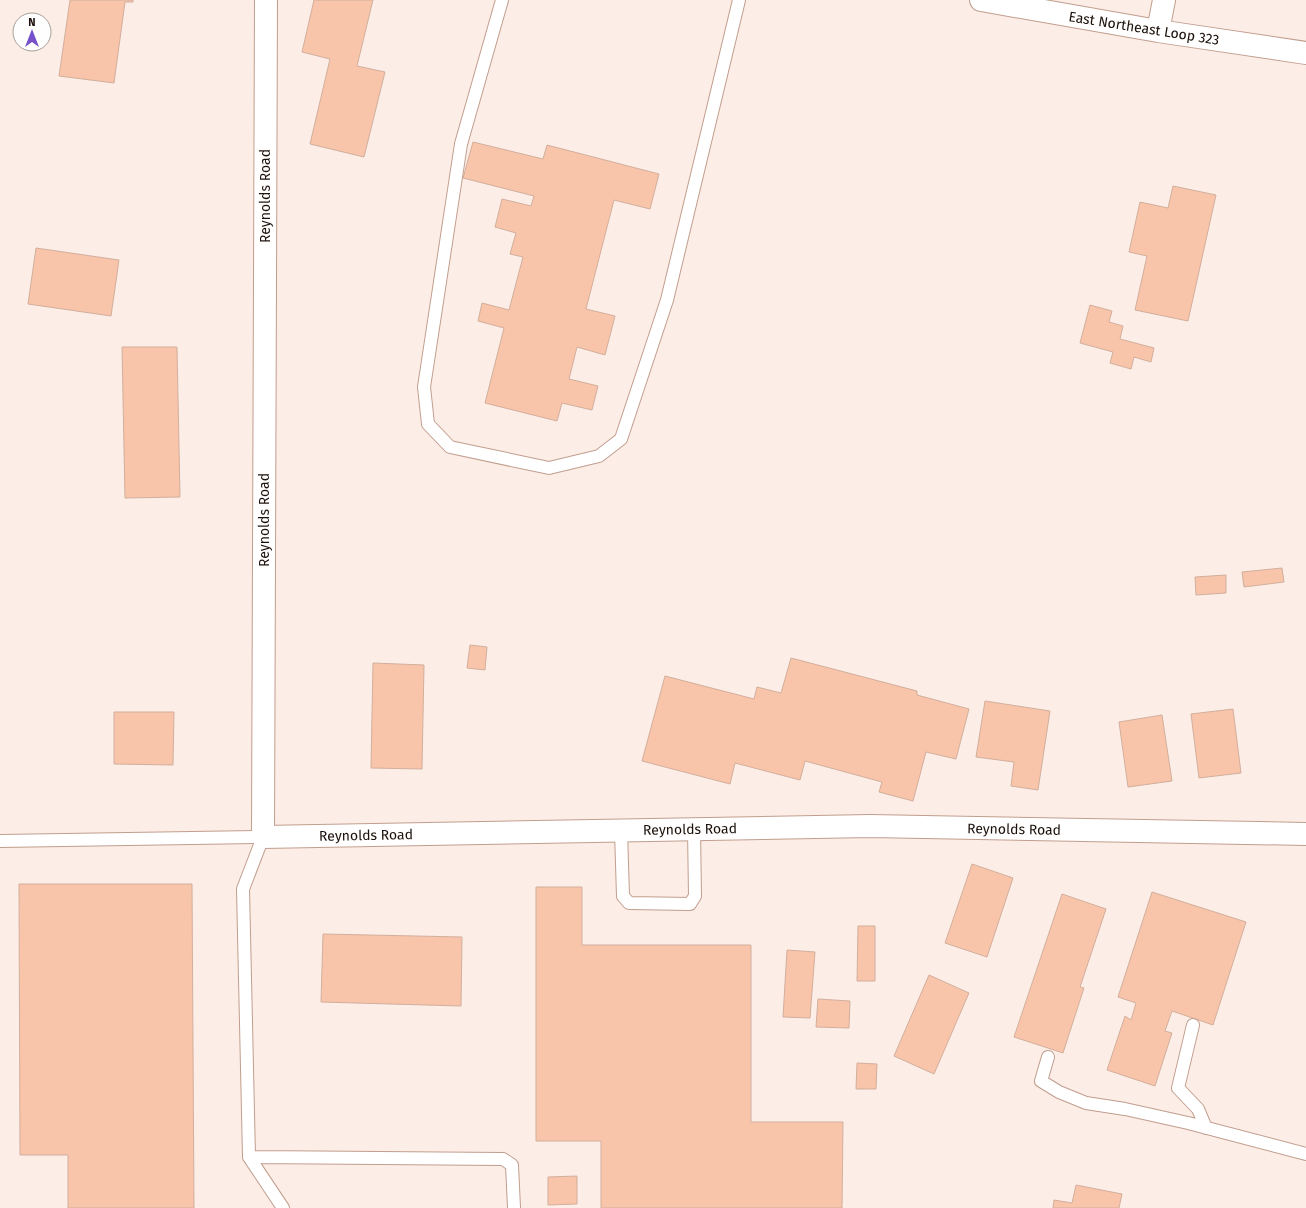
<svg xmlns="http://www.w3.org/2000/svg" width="1306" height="1208" viewBox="0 0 1306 1208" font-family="'Fira Sans',sans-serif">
<rect width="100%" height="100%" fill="#fcede6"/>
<path fill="#f8c4aa" stroke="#d2af9d" d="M70 0H133V2H125L114 83 59 76Z
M314 0H373L357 66 385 72 364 157 310 144 330 59 302 52Z
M473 142 543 159 547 145 659 174 650 209 614 200 586 309 615 316 605 355 577 347 569 379 598 386 592 410 562 403 557 421 485 403 504 328 478 321 482 303 509 310 523 257 510 254 516 233 495 227 502 199 531 206 534 196 463 178Z
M1173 186 1216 195 1188 321 1135 310 1147 256 1129 252 1140 202 1168 208Z
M36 248 119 260 111 316 28 304Z
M1090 305 1112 311 1109 322 1123 326 1120 339 1154 348 1151 362 1134 357 1131 369 1110 363 1113 352 1080 343Z
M122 347H177L180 497 125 498Z
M1282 568 1284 582 1244 587 1242 572Z
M1226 575V593L1196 595 1195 577Z
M470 645 487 647 485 670 467 668Z
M791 658 917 691V695L969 709 956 759 926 752 913 801 879 792 882 782 805 761 800 780 735 763 730 784 642 761 665 676 754 699 757 687 781 693Z
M373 663 424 665 422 769 371 768Z
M985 701 1050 711 1038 790 1011 786 1014 762 976 757Z
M1233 709 1241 773 1199 778 1191 714Z
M114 712H174L173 765 114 764Z
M1162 715 1172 781 1128 787 1119 722Z
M972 864 1013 878 987 957 945 943Z
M19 884H192L194 1208H68V1155H20Z
M536 887H582V945H751V1122H843L842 1208H601V1141H536Z
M1152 892 1246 922 1213 1025 1172 1011 1165 1031 1172 1033 1155 1086 1107 1070 1125 1016 1131 1020 1136 1003 1118 997Z
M1062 894 1106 909 1080 987 1084 988 1063 1053 1014 1037Z
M858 926H875V981H857Z
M323 934 462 937 461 1006 321 1002Z
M787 950 815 952 810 1018 783 1017Z
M929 975 969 993 934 1074 894 1056Z
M818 999 850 1001 849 1028 816 1027Z
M857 1063 877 1064 876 1089H856Z
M577 1176V1204L548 1205V1177Z
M1076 1185 1122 1194 1119 1208H1053L1054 1200 1072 1203Z"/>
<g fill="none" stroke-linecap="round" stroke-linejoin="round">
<g stroke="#c19e8e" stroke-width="14">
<path id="service" d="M502 0 461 144 424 387 428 424 450 447 549 468 599 456 621 439 667 300 739 0
M621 831 623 896 629 903 690 904 695 896 694 829
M0 841 263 837 243 889 249 1157 283 1208
M1193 1025 1178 1088 1198 1109 1206 1128
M1048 1057 1041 1081 1059 1092 1086 1103 1125 1109 1188 1123 1306 1154
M249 1157 503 1159 512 1165 514 1208"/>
</g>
<g stroke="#c19e8e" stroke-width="24">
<path id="minor" d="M266 0 263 837 870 826 1306 834"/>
</g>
<g stroke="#c19e8e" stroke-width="24">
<path id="trunk" d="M981 0 1158 31 1306 53
M1158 31 1164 0"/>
</g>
<use href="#service" stroke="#fff" stroke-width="12"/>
<use href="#minor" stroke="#fff" stroke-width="22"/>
<use href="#trunk" stroke="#fff" stroke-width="22"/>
</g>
<g text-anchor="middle" stroke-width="3.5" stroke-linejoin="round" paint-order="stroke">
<g font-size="14" fill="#1c100a" stroke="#fefefe">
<text transform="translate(1144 28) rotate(9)" y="5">East Northeast Loop 323</text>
<text transform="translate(265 196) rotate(-90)" y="5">Reynolds Road</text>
<text transform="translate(264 520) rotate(-90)" y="5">Reynolds Road</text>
<text transform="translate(690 829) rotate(-1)" y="5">Reynolds Road</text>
<text transform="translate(1014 829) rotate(1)" y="5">Reynolds Road</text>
<text transform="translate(366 835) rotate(-1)" y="5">Reynolds Road</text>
</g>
</g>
<g transform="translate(32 32)"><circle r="19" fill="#fefefe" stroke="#a49f9c"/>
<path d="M0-3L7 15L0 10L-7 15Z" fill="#7651ca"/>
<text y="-6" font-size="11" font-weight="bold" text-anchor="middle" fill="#1c100a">N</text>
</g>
</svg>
